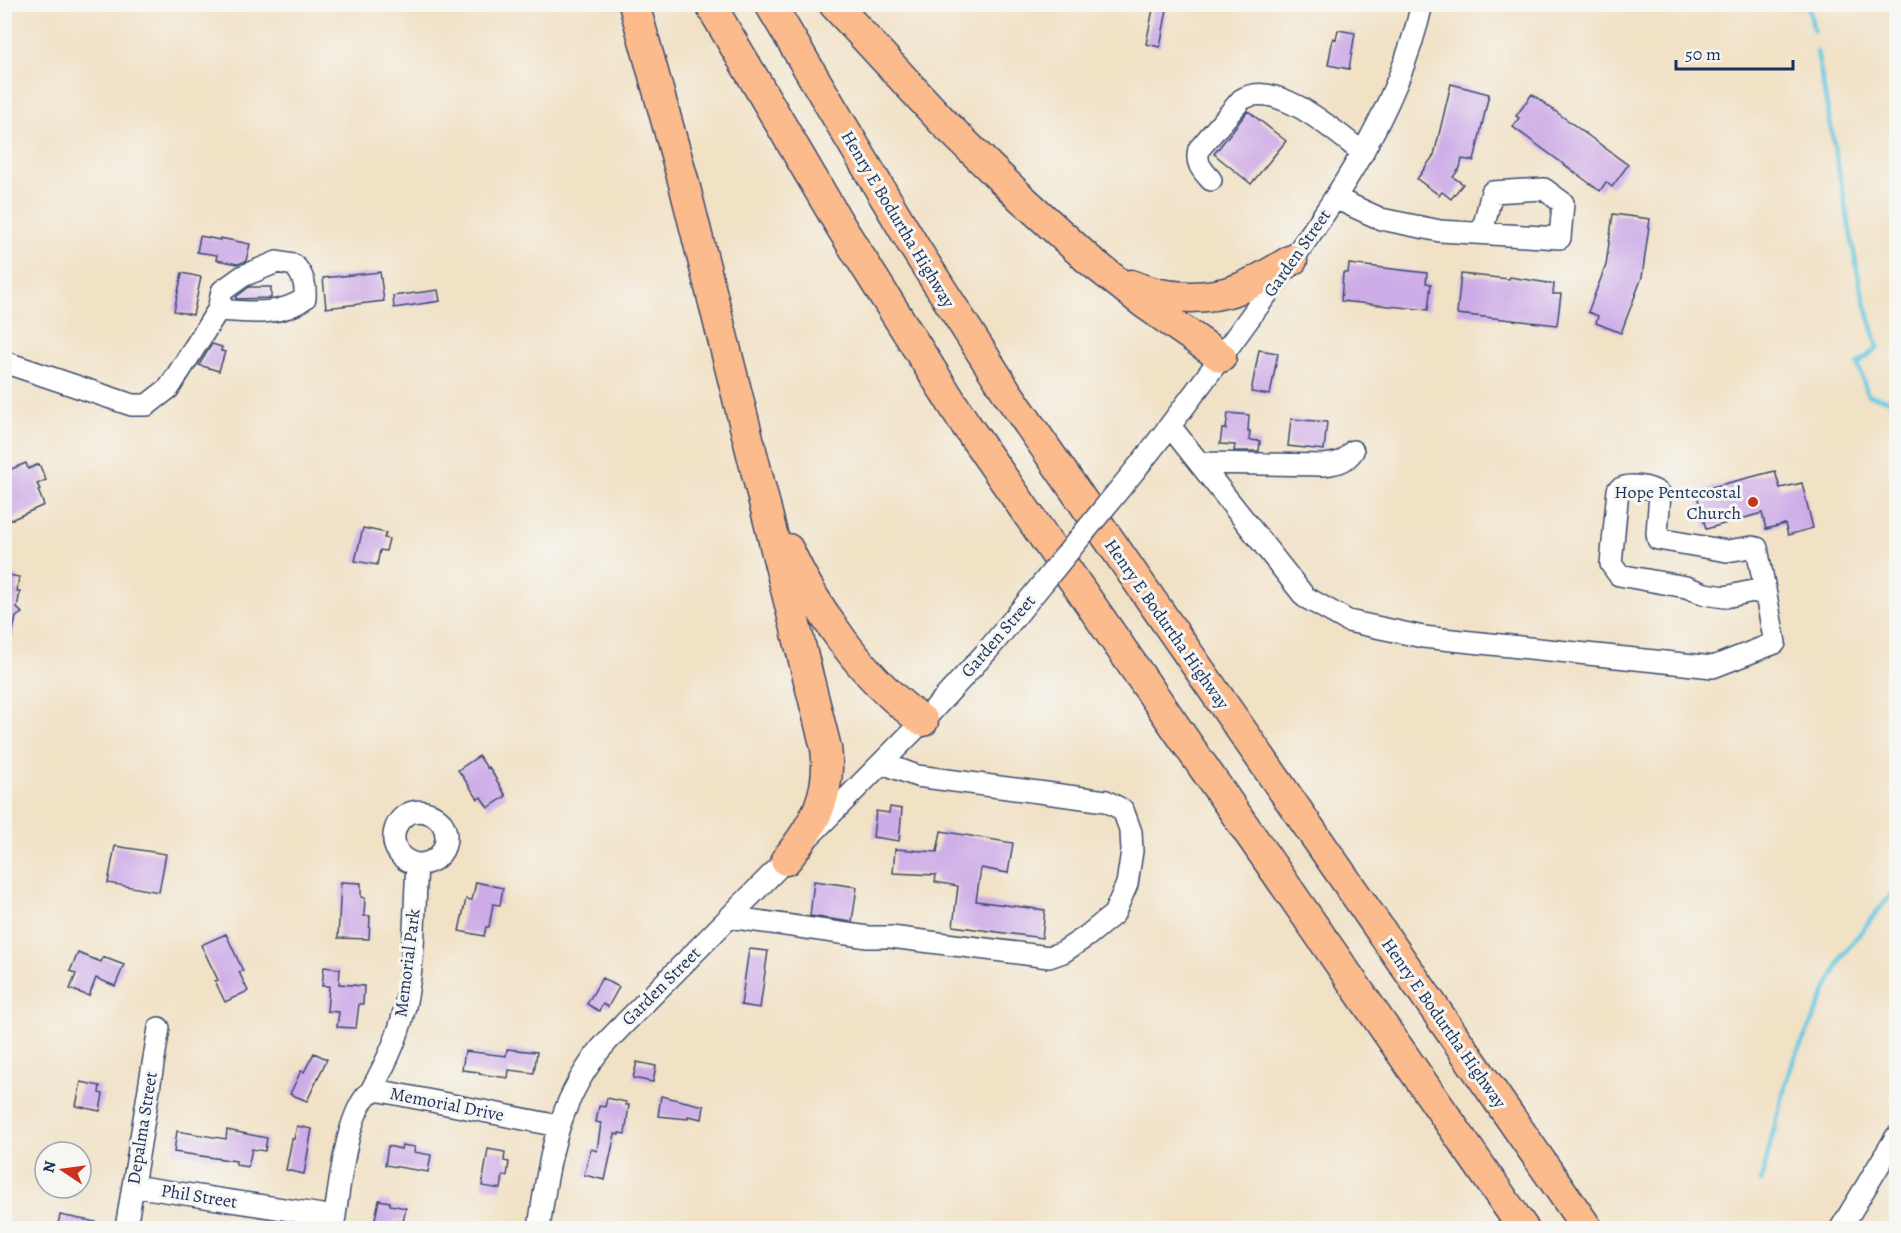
<svg xmlns="http://www.w3.org/2000/svg" width="1901" height="1233" viewBox="0 0 1901 1233" font-family="Alegreya,serif">
<rect width="100%" height="100%" fill="#f6f6f2"/>
<filter id="ink" filterUnits="userSpaceOnUse"><feTurbulence type="fractalNoise" baseFrequency=".0167" numOctaves="2"/><feDisplacementMap in="SourceGraphic" scale="12" xChannelSelector="R" yChannelSelector="G"/><feConvolveMatrix kernelMatrix="1 2 1 2 8 2 1 2 1" color-interpolation-filters="sRGB"/></filter>
<filter id="wash" filterUnits="userSpaceOnUse"><feTurbulence type="fractalNoise" baseFrequency=".008" numOctaves="4" result="noise"/><feDisplacementMap in="SourceGraphic" scale="24" xChannelSelector="R" yChannelSelector="G"/><feGaussianBlur stdDeviation="1.35" result="paint"/><feColorMatrix in="noise" values="0 0 0 0 0 0 0 0 0 0 0 0 0 0 0 0 0 1.4 0 .05"/><feComposite in="paint" operator="in"/></filter>
<g filter="url(#wash)">
<rect width="100%" height="100%" fill="#f1e1c5"/>
<g fill="none" stroke-linecap="round" stroke-linejoin="round">
<path stroke="#63c7e1" stroke-width="4.5" d="M1808 4 1814 31
M1817 52 1860 285 1878 347 1858 364 1868 395 1888 400
M1761 1181 1789 1071 1842 956 1896 888"/>
</g>
<g id="blocks">
<path fill="#cdabe7" d="M1154 4H1168L1160 47 1146 44Z
M1338 30 1355 33 1349 69 1328 65 1333 38 1336 39Z
M1451 84 1489 94 1474 161 1462 159 1460 168 1453 177 1463 184 1451 199 1442 192 1439 195 1417 179 1434 155Z
M1532 94 1628 165 1612 187 1606 182 1600 191 1513 127 1519 118 1516 116Z
M1248 111 1286 141 1251 184 1214 154Z
M1613 214 1650 219 1642 277 1621 333 1596 323 1598 316 1588 312 1606 265Z
M200 236 220 240V238L250 244 246 261 238 264 216 260 217 255 197 252Z
M1349 264 1427 273 1426 283 1431 284 1428 310 1341 301 1343 273H1348Z
M380 272 384 301 326 308 323 278Z
M182 273 201 277 193 315 174 311Z
M1461 274 1509 279 1510 277 1554 284 1553 294H1561L1557 325 1457 314Z
M249 287H271V298L236 299V297Z
M438 290 440 301 394 308 393 296Z
M212 344 222 347 221 351 225 352 219 371 199 365Z
M1259 350 1278 353 1270 395 1251 392Z
M1228 413 1249 415 1248 431H1250L1249 440 1260 441 1259 451H1234L1235 445 1220 444 1222 429H1226Z
M1291 419 1327 422 1324 450 1288 446Z
M26 463 28 469 39 464 46 480 37 484 40 489 38 490 44 505 4 523V472Z
M1775 471 1780 488 1802 483 1813 528 1788 535 1785 524 1766 529 1762 513 1706 529 1696 491Z
M363 528 386 533 384 538 389 539 386 551 380 550 377 565 355 561Z
M4 574 19 577 17 591H20L17 608 22 613 16 617 10 646 4 645Z
M479 756 487 768 489 767 506 796 488 808 481 797 478 799 458 770Z
M890 807 902 809 899 841 873 837 876 811 889 813Z
M941 831 1013 843 1008 873 981 868 976 901 1045 910 1042 938 953 926 958 886 935 882 936 875 893 873 895 849 937 852Z
M115 846 166 854 159 892 108 883Z
M814 881 857 887 852 922 810 916Z
M341 882 361 883V897L365 898 364 916H370L369 939 338 938Z
M476 882 503 888 500 905 493 904 489 927H486L484 936 459 931 466 899 472 900Z
M226 934 243 971 239 972 248 991 225 1002 215 981 218 980 201 945Z
M749 949 768 951 760 1008 741 1005Z
M78 953 101 962 103 957 124 965 115 986 96 978 89 996 70 989 76 974 70 971Z
M324 967 340 969 339 984 364 986 363 1004H359L356 1028 337 1027 339 1012 327 1011 329 986H322Z
M602 978 619 987 608 1007 603 1004 599 1011 587 1004Z
M507 1049 537 1052 534 1073 509 1070 508 1078 479 1074V1072L462 1070 465 1051 506 1056Z
M314 1053 327 1059 307 1101 290 1094 301 1071 304 1072Z
M637 1062 656 1066 653 1082 633 1078Z
M81 1082 100 1086 99 1093 103 1094 100 1111 76 1106Z
M661 1096 704 1106 702 1119 688 1116V1119L658 1116Z
M607 1098 626 1102V1105H629L625 1134 619 1133V1135L615 1134 605 1180 584 1175 591 1149 597 1151 601 1123 596 1122 599 1106 605 1107Z
M297 1126 312 1129 304 1174 286 1170 292 1139H294Z
M227 1130 267 1138 265 1151 252 1149 248 1167 236 1165V1161L174 1152 177 1131 226 1139Z
M402 1145 415 1147 414 1152 431 1155 428 1172 385 1165 388 1146 401 1149Z
M488 1149 505 1152 504 1161 509 1162 507 1176 503 1175 501 1189 482 1186Z
M379 1200 390 1202V1205L406 1208 403 1222 395 1220 394 1228H373Z
M60 1215 96 1222V1228H57Z"/>
</g>
</g>
<g filter="url(#ink)">
<use href="#blocks" fill-opacity="0" stroke="#3b4a6d" stroke-width="1.5"/>
<g fill="none" stroke-linecap="round" stroke-linejoin="round">
<g stroke="#3b4a6d" stroke-width="24">
<path id="minor" d="M1211 180C1202 170 1195 163 1199 149L1241 100C1275 77 1337 133 1363 153
M1335 198 1381 219 1440 231 1560 238 1563 203 1544 189 1492 192 1482 233
M4 362 132 405H147L169 388 218 310 222 291 243 276 277 262 294 265C303 275 306 284 305 298 281 317 246 312 218 310
M1170 426 1305 597 1348 621 1423 637 1713 667 1775 643 1766 595 1753 591 1725 597 1705 594 1686 587 1619 575 1611 564 1618 490C1628 483 1650 486 1660 494L1657 533 1658 539 1727 551 1752 547 1757 548 1766 595
M1199 463 1325 465C1338 463 1345 462 1353 451
M1136 469C1178 417 1217 363 1256 309 1325 216 1396 120 1422 4
M729 917 868 937H891L1049 957 1063 952 1087 936 1114 914 1127 884 1132 851 1131 832 1123 810 1106 801 917 776 882 763
M371 1091C383 1068 395 1045 402 1019 415 970 414 915 417 864 380 857 391 805 425 812 457 819 451 865 417 864
M133 1186 335 1217
M126 1228 159 1028
M333 1228C339 1195 345 1112 371 1091H381L559 1126
M539 1228C547 1171 555 1114 589 1065 597 1052 608 1040 619 1029L923 721 988 650 1020 611
M1841 1228 1896 1137"/>
</g>
<g stroke="#3b4a6d" stroke-width="33">
<path id="highway" d="M634 4 683 180 826 748C832 794 814 825 786 860
M710 4 841 227 964 422 1523 1228
M770 4 915 248 1008 394 1587 1228
M834 4 944 123 1018 195 1088 259 1144 303 1221 357
M1131 285C1162 299 1205 301 1238 289 1257 282 1275 270 1292 260
M788 549C818 613 864 680 923 721"/>
</g>
<use href="#minor" stroke="#fff" stroke-width="21"/>
<use href="#highway" stroke="#fbbb8d" stroke-width="30"/>
<g stroke="#3b4a6d" stroke-width="24" stroke-linecap="butt">
<path id="minor-bridge" d="M1020 611 1136 469"/>
</g>
<use href="#minor-bridge" stroke="#fff" stroke-width="21"/>
</g>
</g>
<circle fill="#c8321e" stroke="#f6f6f2" stroke-width="2" cx="1753" cy="502" r="6"/>
<g text-anchor="middle" stroke-width="6" stroke-linejoin="round" paint-order="stroke">
<g font-size="18" fill="#1b2f5e" stroke="#f6f6f2">
<text transform="translate(898 219) rotate(59)" y="6">Henry E Bodurtha Highway</text>
<text transform="translate(1297 253) rotate(-55)" y="6">Garden Street</text>
<text transform="translate(1167 624) rotate(55)" y="6">Henry E Bodurtha Highway</text>
<text transform="translate(998 636) rotate(-49)" y="6">Garden Street</text>
<text transform="translate(407 963) rotate(-83)" y="6">Memorial Park</text>
<text transform="translate(661 986) rotate(-45)" y="6">Garden Street</text>
<text transform="translate(1444 1023) rotate(55)" y="6">Henry E Bodurtha Highway</text>
<text transform="translate(447 1104) rotate(11)" y="6">Memorial Drive</text>
<text transform="translate(142 1128) rotate(-81)" y="6">Depalma Street</text>
<text transform="translate(199 1196) rotate(9)" y="6">Phil Street</text>
</g>
<g font-size="18" fill="#1b2f5e" stroke="#f6f6f2" text-anchor="end">
<text x="1741" y="498">Hope Pentecostal<tspan x="1741" dy="21">Church</tspan></text>
</g>
</g>
<rect width="1901" height="1233" fill="none" stroke="#f6f6f2" stroke-width="24"/>
<g transform="translate(63 1170) rotate(283)"><circle r="28" fill="#f6f6f2" stroke="#9ea6b7" stroke-width="1.5"/>
<path d="M0-4.5L10 22L0 15L-10 22Z" fill="#c8321e"/>
<text y="-9" font-size="16" font-weight="bold" text-anchor="middle" fill="#1b2f5e">N</text>
</g>
<path d="M1676 60v9h117v-9" fill="none" stroke="#1b2f5e" stroke-width="3"/>
<text x="1685" y="60" font-size="18" fill="#1b2f5e" stroke="#f6f6f2" stroke-width="4.5" paint-order="stroke">50 m</text>
</svg>
